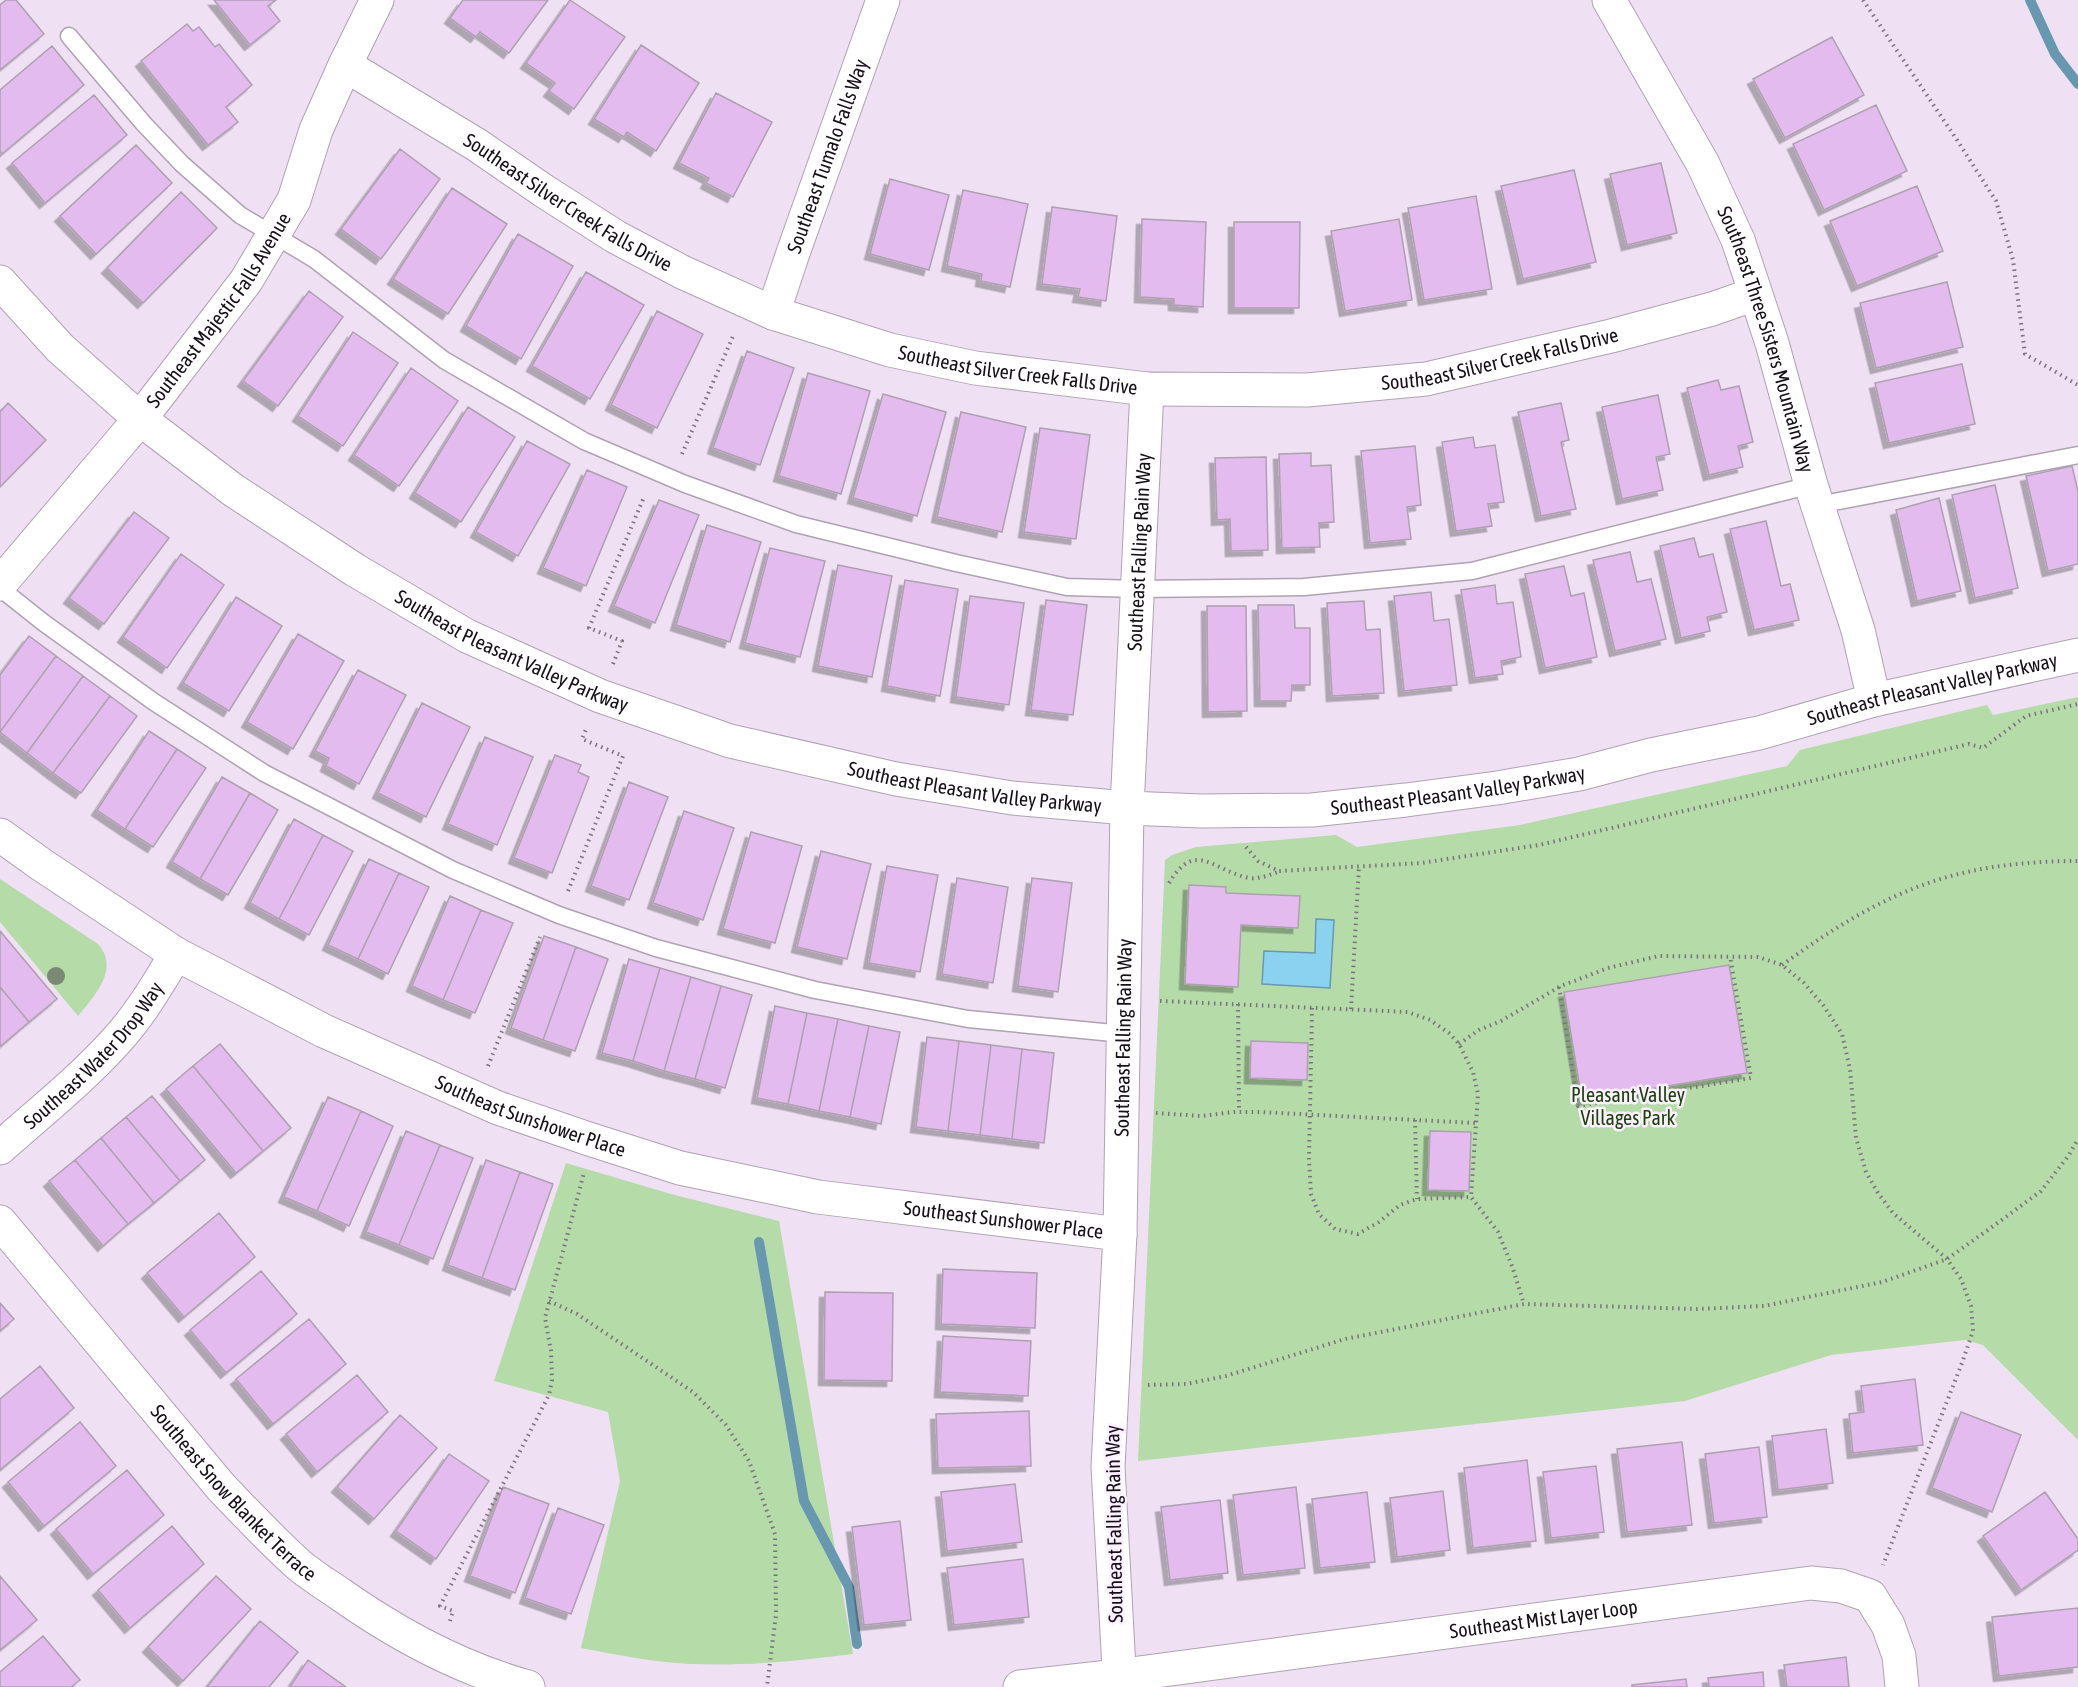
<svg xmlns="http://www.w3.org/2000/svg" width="2078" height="1687" viewBox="0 0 2078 1687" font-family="'Asap Condensed',sans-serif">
<defs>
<filter id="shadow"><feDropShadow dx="-5.5" dy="5.5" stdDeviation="0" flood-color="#0004"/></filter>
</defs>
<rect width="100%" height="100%" fill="#efe1f3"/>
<path fill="#b5dba9" d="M2078 697V1440L1983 1345 1965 1340 1831 1355 1685 1401 1138 1461 1165 860 1172 855 1196 847 1336 835 1357 847 1520 825 1787 766 1800 750 1987 705 1993 715Z
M0 879 98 944C120 968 95 996 78 1016L0 922Z
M566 1163 671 1194 779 1221 853 1654C799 1661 746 1666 691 1664 654 1662 617 1655 581 1648L620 1481 608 1412 494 1381Z"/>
<path fill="#8bd2f0" stroke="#6898af" stroke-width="1.5" d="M1316 919 1334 920 1330 988 1262 984 1264 951 1315 953Z"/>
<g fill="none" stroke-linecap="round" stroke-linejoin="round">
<path stroke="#6898af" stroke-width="10" d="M2030 0 2055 54 2078 84
M759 1242 804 1501 849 1587 857 1644"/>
</g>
<path fill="#e4bbee" stroke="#aea0b1" stroke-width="1.5" filter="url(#shadow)" d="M6 0H16L44 34 0 70V5Z
M214 0H276L268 6 280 21 250 45Z
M463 0H548L509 53 480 32 476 37 450 18Z
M570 0 625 37 574 109 549 91 555 83 526 63Z
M187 24 193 31 199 27 215 47 219 44 252 85 226 107 238 122 208 145 141 61Z
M1832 37 1864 95 1785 138 1753 79Z
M641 45 699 83 656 151 627 132 624 137 594 119Z
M52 46 84 85 2 154 0 151V90Z
M716 93 772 122 733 197 706 183 709 178 679 163Z
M94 95 127 135 45 203 12 163Z
M1876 105 1907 171 1824 210 1793 144Z
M136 145 172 183 96 254 60 216Z
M400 149 440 179 381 259 341 229Z
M1661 163 1677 233 1627 245 1610 174Z
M1574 170 1596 262 1523 279 1501 186Z
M890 179 949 195 929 270 870 254Z
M1917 186 1943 251 1857 286 1830 221Z
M452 188 507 224 448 314 393 279Z
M963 190 1028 204 1010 287 981 281 982 274 947 266Z
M181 192 217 228 143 303 107 268Z
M1476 196 1492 289 1424 300 1408 208Z
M1052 207 1117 216 1106 301 1078 297 1080 289 1042 284Z
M1142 219 1206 222 1203 307 1174 305V299L1140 297Z
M1399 219 1412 300 1345 311 1331 231Z
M1234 222H1300L1299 308H1234Z
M518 234 573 266 521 359 466 326Z
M586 272 644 305 590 399 532 366Z
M1947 282 1963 347 1876 368 1860 303Z
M309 291 343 317 278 406 243 381Z
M657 311 703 334 657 428 611 405Z
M353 332 398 363 343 446 298 416Z
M747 351 794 368 760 465 713 448Z
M1962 364 1975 424 1889 443 1875 383Z
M411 368 458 401 399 486 354 455Z
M808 373 870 391 841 494 779 476Z
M1718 380 1721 390 1739 386 1753 442 1738 446 1743 467 1709 475 1687 388Z
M883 394 946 412 917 516 853 498Z
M1658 395 1670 454 1656 457 1663 490 1622 499 1602 407Z
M8 403 46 440 0 487V412Z
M1561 403 1569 440 1561 442 1576 509 1541 516 1518 412Z
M468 407 515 437 461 522 415 493Z
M961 412 1026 427 1002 532 937 517Z
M1040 428 1090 435 1076 539 1024 532Z
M1473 437 1475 448 1495 445 1504 502 1488 504 1492 526 1456 531 1442 442Z
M527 441 570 464 518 556 476 532Z
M1415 446 1421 505 1407 507 1411 539 1370 543 1361 451Z
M1311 453V466L1331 465 1334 522 1319 523 1320 547 1282 548 1279 454Z
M1266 457 1268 550 1231 551 1230 519 1217 520 1215 458Z
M2072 466 2078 491V564L2048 571 2026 476Z
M587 470 627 487 586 586 543 568Z
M1995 485 2018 588 1975 598 1952 495Z
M1939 498 1961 591 1917 601 1896 510Z
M659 500 699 515 655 623 614 606Z
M134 512 169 538 104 624 69 598Z
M1766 521 1781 586 1790 584 1799 620 1754 630 1730 529Z
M707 525 761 542 730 642 676 625Z
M1694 538 1699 557 1713 554 1727 612 1707 617 1710 631 1681 638 1660 546Z
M770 548 825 561 800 657 745 643Z
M1630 552 1637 582 1651 579 1666 639 1615 651 1593 560Z
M181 554 224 585 167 668 123 637Z
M838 565 892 576 872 677 818 666Z
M1564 566 1571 596 1584 593 1597 657 1545 668 1525 574Z
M905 580 958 589 940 696 887 686Z
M1495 585 1497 604 1513 602 1521 657 1501 661 1503 674 1475 678 1461 590Z
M1431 592 1434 621 1449 619 1457 685 1404 691 1394 596Z
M970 596 1024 603 1009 705 956 697Z
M236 597 282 626 229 711 183 683Z
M1046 600 1087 605 1073 715 1031 710Z
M1364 601 1366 630 1380 629 1384 693 1332 696 1327 603Z
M1258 605H1294L1295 628H1310V685H1292L1291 701H1260Z
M1207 606H1246L1247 711 1208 712Z
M298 634 344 661 293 749 247 722Z
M29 636 56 656 0 732V675Z
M56 656 83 676 27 753 0 732Z
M358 670 406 695 359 784 326 766 329 758 315 751Z
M83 676 110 696 53 773 27 753Z
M110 696 137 716 81 793 53 773Z
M422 703 470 727 426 817 378 793Z
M149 731 177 749 125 829 97 810Z
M485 737 533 757 497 845 448 824Z
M177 749 206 768 153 847 125 829Z
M555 755 581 765 578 772 589 777 552 873 514 858Z
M222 777 250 793 200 879 172 862Z
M629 782 668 797 629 900 591 886Z
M250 793 278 810 228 895 200 879Z
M684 811 734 828 703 920 653 903Z
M294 819 323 835 279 919 250 903Z
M751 832 802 846 775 943 723 929Z
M323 835 353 851 309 935 279 919Z
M821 851 871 864 847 959 797 947Z
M369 859 399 873 358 959 328 945Z
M887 866 938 875 920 972 869 963Z
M399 873 429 887 388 974 358 959Z
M957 878 1008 887 993 983 942 974Z
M1032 878 1072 883 1058 992 1018 986Z
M1189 885 1226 887V893L1300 896 1298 928 1241 925 1238 987 1185 984Z
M450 896 481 910 443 1000 412 986Z
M481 910 513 923 475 1013 443 1000Z
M0 931 57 999 29 1022 0 987Z
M544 936 576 947 543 1040 511 1028Z
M576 947 608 959 575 1051 543 1040Z
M629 959 660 968 633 1061 602 1053Z
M1729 965 1747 1073 1582 1100 1564 992Z
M660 968 691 977 664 1071 633 1061Z
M691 977 721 986 695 1079 664 1071Z
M721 986 752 995 725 1088 695 1079Z
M0 987 29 1022 1 1046 0 1044Z
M775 1006 807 1013 788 1104 757 1098Z
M807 1013 838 1019 819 1111 788 1104Z
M838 1019 869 1026 850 1117 819 1111Z
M869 1026 900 1032 881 1124 850 1117Z
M927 1037 959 1041 948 1131 916 1127Z
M959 1041 991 1045 980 1135 948 1131Z
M1251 1041 1308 1043 1307 1080 1250 1078Z
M220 1044 291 1128 263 1151 193 1066Z
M991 1045 1022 1049 1012 1139 980 1135Z
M1022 1049 1054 1053 1044 1143 1012 1139Z
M193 1066 263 1151 236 1173 166 1089Z
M152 1096 205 1160 180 1181 126 1117Z
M328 1097 361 1111 317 1211 284 1197Z
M361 1111 393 1126 349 1226 317 1211Z
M126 1117 180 1181 154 1203 101 1138Z
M406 1131 440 1145 399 1245 366 1232Z
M1430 1131 1471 1132 1469 1191 1428 1190Z
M101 1138 154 1203 128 1224 75 1160Z
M440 1145 473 1158 433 1259 399 1245Z
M75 1160 128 1224 103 1246 49 1181Z
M486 1160 520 1172 482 1278 448 1265Z
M520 1172 553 1184 515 1290 482 1278Z
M219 1213 255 1257 184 1317 147 1273Z
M943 1269 1037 1273 1035 1328 941 1324Z
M261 1271 297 1314 226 1373 190 1330Z
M825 1292 893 1293 892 1381 824 1380Z
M0 1303 14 1319 0 1331Z
M309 1319 346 1364 273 1424 236 1379Z
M943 1336 1031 1341 1028 1396 940 1392Z
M40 1366 74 1408 0 1470V1399Z
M357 1375 388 1412 317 1472 286 1434Z
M1915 1379 1923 1445 1853 1453 1849 1414 1864 1412 1861 1386Z
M1029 1411 1031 1466 938 1468 936 1414Z
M1961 1412 2021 1435 1992 1512 1932 1488Z
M400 1415 437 1448 374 1519 337 1487Z
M80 1422 116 1466 44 1526 8 1482Z
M1826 1429 1833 1483 1778 1490 1772 1436Z
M1682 1442 1692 1525 1627 1532 1617 1449Z
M1759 1447 1767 1517 1714 1523 1705 1454Z
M449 1454 489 1481 436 1559 396 1531Z
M1527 1460 1536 1541 1473 1548 1464 1468Z
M1596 1466 1604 1532 1551 1538 1543 1472Z
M127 1470 164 1515 93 1574 56 1529Z
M1015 1484 1022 1542 947 1551 941 1492Z
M503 1487 549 1504 515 1593 470 1576Z
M1296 1487 1305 1568 1243 1575 1233 1495Z
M1443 1491 1450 1550 1397 1557 1390 1498Z
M1367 1492 1375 1562 1320 1568 1312 1499Z
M2045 1492 2078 1539V1550L2021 1590 1983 1536Z
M1220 1500 1228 1573 1170 1580 1161 1507Z
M558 1508 604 1525 571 1614 525 1598Z
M900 1521 911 1620 864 1625 852 1527Z
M172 1526 204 1564 130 1628 98 1590Z
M1023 1559 1029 1617 954 1625 947 1568Z
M0 1576 37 1620 0 1650Z
M216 1576 251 1609 183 1681 148 1647Z
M2078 1608V1667L1999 1676 1992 1617Z
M260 1621 298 1652 269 1687H207Z
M43 1636 80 1680 71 1687H0V1672Z
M1846 1657 1849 1687H1787L1784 1665Z
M308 1660 346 1687H290Z
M1763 1672 1764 1687H1709L1708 1678Z
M1686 1679 1687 1687H1632V1685Z"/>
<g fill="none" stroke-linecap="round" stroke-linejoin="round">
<g stroke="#afa2b2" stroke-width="19">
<path id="service" d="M69 36 144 124 182 164 240 215 314 259 444 360 584 441 685 484 796 524 956 563 1067 587 1137 589 1304 587 1472 571 1811 485
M1818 505 2078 455
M0 588 44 623 154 702 264 773 453 870 559 915 656 948 815 990 968 1019 1124 1034"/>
</g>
<g stroke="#afa2b2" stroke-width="35">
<g id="minor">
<path id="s1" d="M1609 0 1703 164 1738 240 1772 343 1811 485 1858 630 1874 700"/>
<path id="s2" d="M345 65 477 145 544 191 616 237 682 272 773 313 890 350 975 368 1147 389 1307 390 1426 379 1611 336 1712 309 1755 294"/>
<path id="s3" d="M773 313 793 253 883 0"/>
<path id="s4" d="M0 584 140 419 246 281 294 200 316 130 345 65 377 0"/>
<path id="s5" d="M0 835 42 865 176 954 324 1031 498 1108 589 1139 680 1168 818 1197 1120 1234"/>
<path id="s6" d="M0 1148C39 1113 81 1080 116 1041 140 1015 158 984 176 954"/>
<path id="s7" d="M0 1222 221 1487C247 1514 272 1541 299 1565 312 1576 327 1585 340 1594 398 1635 459 1668 528 1687"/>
<path id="s8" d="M1020 1687 1118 1676 1811 1583 1841 1586 1870 1596 1888 1625 1899 1656 1902 1687"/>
<path id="s9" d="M1120 1687 1108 1467 1120 1234 1127 808 1147 389"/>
</g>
</g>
<g stroke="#afa2b2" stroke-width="35">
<g id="tertiary">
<path id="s10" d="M0 282 60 348 140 419 178 448 233 490 355 570 467 636 600 696 730 741 896 779 1012 798 1127 808 1202 811 1312 810 1406 800 1497 788 1579 774 1651 755 1759 733 1874 700 2078 655"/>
</g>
</g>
<path stroke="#7b727d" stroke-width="4" stroke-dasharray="1.5 4.5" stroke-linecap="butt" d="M1863 0 1957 140 1996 201 2013 260 2025 354 2078 385
M682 454 734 334
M613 664 622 641 589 628 644 497
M1246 847 1258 861 1279 871 1421 863 1539 845 1969 744 1983 748 2026 716 2078 704
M1169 883C1196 838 1214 872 1250 878 1260 879 1269 875 1278 872
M568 891 623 756 582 739 587 727
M1782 965C1829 931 1879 899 1934 881 1980 866 2030 861 2078 861
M1559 987 1578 1106 1751 1078 1730 956
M1160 1001 1408 1012 1430 1020 1449 1033 1459 1044 1473 1072 1478 1094 1471 1197 1498 1232 1512 1266 1524 1304
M1238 1004 1239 1112
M1312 1008 1309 1159 1311 1194 1319 1214 1335 1229 1358 1234 1379 1222 1400 1205 1417 1199 1471 1197
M1351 1009 1359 866
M1459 1044 1479 1030 1501 1021 1561 986 1608 968 1659 956 1758 957 1782 965 1804 983 1823 1005 1842 1034 1850 1069 1856 1138 1866 1172 1878 1193 1893 1213 1947 1259 1961 1279 1971 1306 1973 1331 1962 1363 1883 1565
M488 1066 540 937
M1156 1113 1201 1116 1234 1112H1260L1475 1123
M1415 1120 1417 1199
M549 1301 577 1314 693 1392 726 1425 749 1461 775 1534 776 1614 767 1687
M1148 1385 1186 1384 1226 1376 1345 1339 1524 1304 1697 1309 1764 1306 1882 1282 1947 1259 1999 1222 2041 1191 2069 1155 2078 1139
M450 1621 453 1611 440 1606 549 1395 552 1380 551 1351 545 1318 584 1173"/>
<use href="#service" stroke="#fff" stroke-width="16"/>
<use href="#minor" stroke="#fff" stroke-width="33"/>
<use href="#tertiary" stroke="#fff" stroke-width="33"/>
</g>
<circle fill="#7a8874" cx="56" cy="976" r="9"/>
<g text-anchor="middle" stroke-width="5" stroke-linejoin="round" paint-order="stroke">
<g font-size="20" fill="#151016" stroke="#fbf0fe">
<text dy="7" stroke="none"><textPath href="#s3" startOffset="166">Southeast Tumalo Falls Way</textPath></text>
<text dy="7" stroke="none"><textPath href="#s2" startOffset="262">Southeast Silver Creek Falls Drive</textPath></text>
<text dy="7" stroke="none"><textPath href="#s4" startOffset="351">Southeast Majestic Falls Avenue</textPath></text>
<text dy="7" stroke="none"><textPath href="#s1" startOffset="376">Southeast Three Sisters Mountain Way</textPath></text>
<text dy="7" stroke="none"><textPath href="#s2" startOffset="1234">Southeast Silver Creek Falls Drive</textPath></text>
<text dy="7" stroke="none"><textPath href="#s2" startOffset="748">Southeast Silver Creek Falls Drive</textPath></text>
<text dy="7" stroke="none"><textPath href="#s9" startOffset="1136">Southeast Falling Rain Way</textPath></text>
<text dy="7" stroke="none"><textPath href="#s10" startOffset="636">Southeast Pleasant Valley Parkway</textPath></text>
<text dy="7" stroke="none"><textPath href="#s10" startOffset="2094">Southeast Pleasant Valley Parkway</textPath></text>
<text dy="7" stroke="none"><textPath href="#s10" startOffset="1122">Southeast Pleasant Valley Parkway</textPath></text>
<text dy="7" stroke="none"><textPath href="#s10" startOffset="1608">Southeast Pleasant Valley Parkway</textPath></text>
<text dy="7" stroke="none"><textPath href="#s9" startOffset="650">Southeast Falling Rain Way</textPath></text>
<text dy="7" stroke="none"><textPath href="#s6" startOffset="132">Southeast Water Drop Way</textPath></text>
<text dy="7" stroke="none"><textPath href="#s5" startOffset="603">Southeast Sunshower Place</textPath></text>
<text dy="7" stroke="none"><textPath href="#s5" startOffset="1089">Southeast Sunshower Place</textPath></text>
<text dy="7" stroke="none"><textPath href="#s7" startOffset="358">Southeast Snow Blanket Terrace</textPath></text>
<text transform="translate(1114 1524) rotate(-91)" y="7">Southeast Falling Rain Way</text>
<text dy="7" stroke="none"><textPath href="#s8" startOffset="528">Southeast Mist Layer Loop</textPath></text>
</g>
<g font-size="20" fill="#1b400c" stroke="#fbf0fe">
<text x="1628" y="1102">Pleasant Valley<tspan x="1628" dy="23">Villages Park</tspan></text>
</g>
</g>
</svg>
